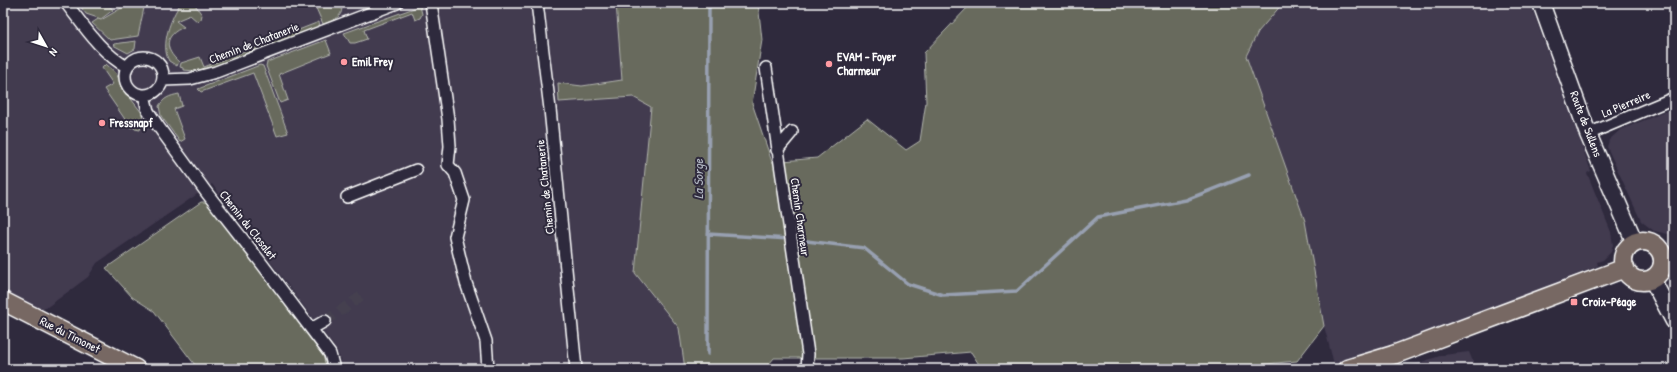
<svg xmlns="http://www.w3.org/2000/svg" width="1677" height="372" viewBox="0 0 1677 372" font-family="'Patrick Hand',sans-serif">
<rect width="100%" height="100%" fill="#2f2a3d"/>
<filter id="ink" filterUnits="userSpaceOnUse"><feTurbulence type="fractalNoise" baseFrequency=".025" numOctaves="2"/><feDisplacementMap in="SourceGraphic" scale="8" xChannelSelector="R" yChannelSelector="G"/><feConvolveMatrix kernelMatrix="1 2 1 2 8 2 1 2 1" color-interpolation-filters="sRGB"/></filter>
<g filter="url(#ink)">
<path fill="#423a50" d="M3 3H616L622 80 582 86 558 83 559 102 633 97 651 107 635 273 679 328 685 369H344L337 351 327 337 212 184 97 263 88 277 46 308 41 309 3 290Z
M1283 3H1530L1591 171 1587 173 1611 232 1613 245 1611 252 1603 260 1597 262 1598 266 1430 332 1365 356 1334 364 1324 326 1305 221 1246 56 1258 32Z
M1674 108V233L1668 234 1654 231 1641 221 1607 147 1609 140 1620 130Z
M1469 352 1476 369H1400L1443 355Z"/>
<path fill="#676b5d" stroke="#b3b5ae" d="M78 3H107L113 10 101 19 86 14Z
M130 3H145L138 36 110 40 92 23 98 19 101 20Z
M181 3H194L202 15 201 19 198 22 190 15 176 21 184 27C164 35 164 49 179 62L177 66 169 61C160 45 171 17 181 3Z
M323 3H341C345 17 334 20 323 24L316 8Z
M616 3H758L762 40 752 103 772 162 817 158 867 119 906 150 920 141 926 102 924 53 969 6 967 3H1283L1258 32 1246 56 1305 221 1324 326 1297 361 1214 369H982L971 352 903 358H774L765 369H685L679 328 635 273 651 107 633 97 559 102 558 83 582 86 622 80Z
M420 6 422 14 420 18 415 20 412 12 364 30 367 39 355 43H350L344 33Z
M319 22 320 26 213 67 195 71 183 70V68L180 67 181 63 200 57 204 67Z
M326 40 331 53 279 74 288 100 280 103 266 66 267 62Z
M136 41 135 49 128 53 113 45 114 44Z
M106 64 116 73 124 90 142 113 143 122 140 130 135 129 133 127 131 128 104 89 113 84 102 68Z
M260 65 263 66 288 133 277 136 253 73 201 92 198 89Z
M179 94 182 106 174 109 185 139 180 142 161 116 159 106C164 98 169 96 179 94Z
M201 202H209L323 356 327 369H198L154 311 132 297 106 268Z"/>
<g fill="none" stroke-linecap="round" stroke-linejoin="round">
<path stroke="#98a0b1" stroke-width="3.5" d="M708 234 790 239 864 248 908 284 943 295 1017 291 1098 217 1186 200 1249 175
M708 354 709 3"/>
<path stroke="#443f50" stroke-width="11" stroke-dasharray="11 5.5" stroke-linecap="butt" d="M325 321 362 296"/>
<g stroke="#fff" stroke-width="14">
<path id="minor" d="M66 3C84 26 101 53 127 67
M431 3 448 119 450 146 448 165 455 173 464 200 455 237 466 283 486 341 488 369
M537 3 550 109 576 369
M125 76a19 19 0 1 1 38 0a19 19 0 1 1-38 0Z
M766 68 808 354 807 369
M163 80 190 79 216 72 397 3
M144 95 148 111 158 126 206 192 259 260 330 354 334 369
M1588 134 1674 98
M777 150 792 132
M347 197 416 170
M311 329 325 321"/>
</g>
<g stroke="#fff" stroke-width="19">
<path id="secondary" d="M1541 3 1588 134 1635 243
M1652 279 1674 321"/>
</g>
<g stroke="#fff" stroke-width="21">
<path id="primary" d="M1623 261a20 20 0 1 1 40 0a20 20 0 1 1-40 0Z
M3 301 136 369
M1347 369 1393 355 1625 268"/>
</g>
<use href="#minor" stroke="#2f2a3d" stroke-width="11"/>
<use href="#secondary" stroke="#2f2a3d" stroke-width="16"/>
<use href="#primary" stroke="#776864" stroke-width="18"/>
</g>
</g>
<g fill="#ff9aa2" stroke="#2f2a3d" stroke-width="1.5">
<circle cx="344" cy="62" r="4"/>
<circle cx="829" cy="64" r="4"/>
<circle cx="102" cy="123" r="4"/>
<rect x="1570" y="298" width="8" height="8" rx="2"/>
</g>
<g text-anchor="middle" stroke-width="4" stroke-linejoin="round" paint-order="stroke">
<g font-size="12" fill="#fff" stroke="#2f2a3d">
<text transform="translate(254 43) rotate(-21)" y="4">Chemin de Chatanerie</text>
<text transform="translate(1626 104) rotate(-23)" y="4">La Pierreire</text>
<text transform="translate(1586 124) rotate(69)" y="4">Route de Sullens</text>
<text transform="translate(545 187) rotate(-96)" y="4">Chemin de Chatanerie</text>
<text transform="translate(800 217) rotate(82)" y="4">Chemin Charmeur</text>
<text transform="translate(248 225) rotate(52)" y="4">Chemin du Closalet</text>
<text transform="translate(70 335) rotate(27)" y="4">Rue du Timonet</text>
</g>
<g font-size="12" font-weight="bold" fill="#fff" stroke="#2f2a3d" text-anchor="start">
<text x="837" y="61">EVAM - Foyer<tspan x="837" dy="14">Charmeur</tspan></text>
<text x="352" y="66">Emil Frey</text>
<text x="110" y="127">Fressnapf</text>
<text x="1582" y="306">Croix-Péage</text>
</g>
<g font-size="13" font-style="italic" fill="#b2b8c4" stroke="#2f2a3d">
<text transform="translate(698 179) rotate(-90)" y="5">La Sorge</text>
</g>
</g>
<rect width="1677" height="372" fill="none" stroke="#2f2a3d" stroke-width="16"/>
<rect x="8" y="8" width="1661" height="356" fill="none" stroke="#fff" stroke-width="1.5" filter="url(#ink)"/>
<g transform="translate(46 46) rotate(129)" stroke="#2f2a3d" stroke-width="3" paint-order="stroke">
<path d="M0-3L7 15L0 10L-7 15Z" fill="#ffffff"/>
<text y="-6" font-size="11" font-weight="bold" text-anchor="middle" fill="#ffffff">N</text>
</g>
</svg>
